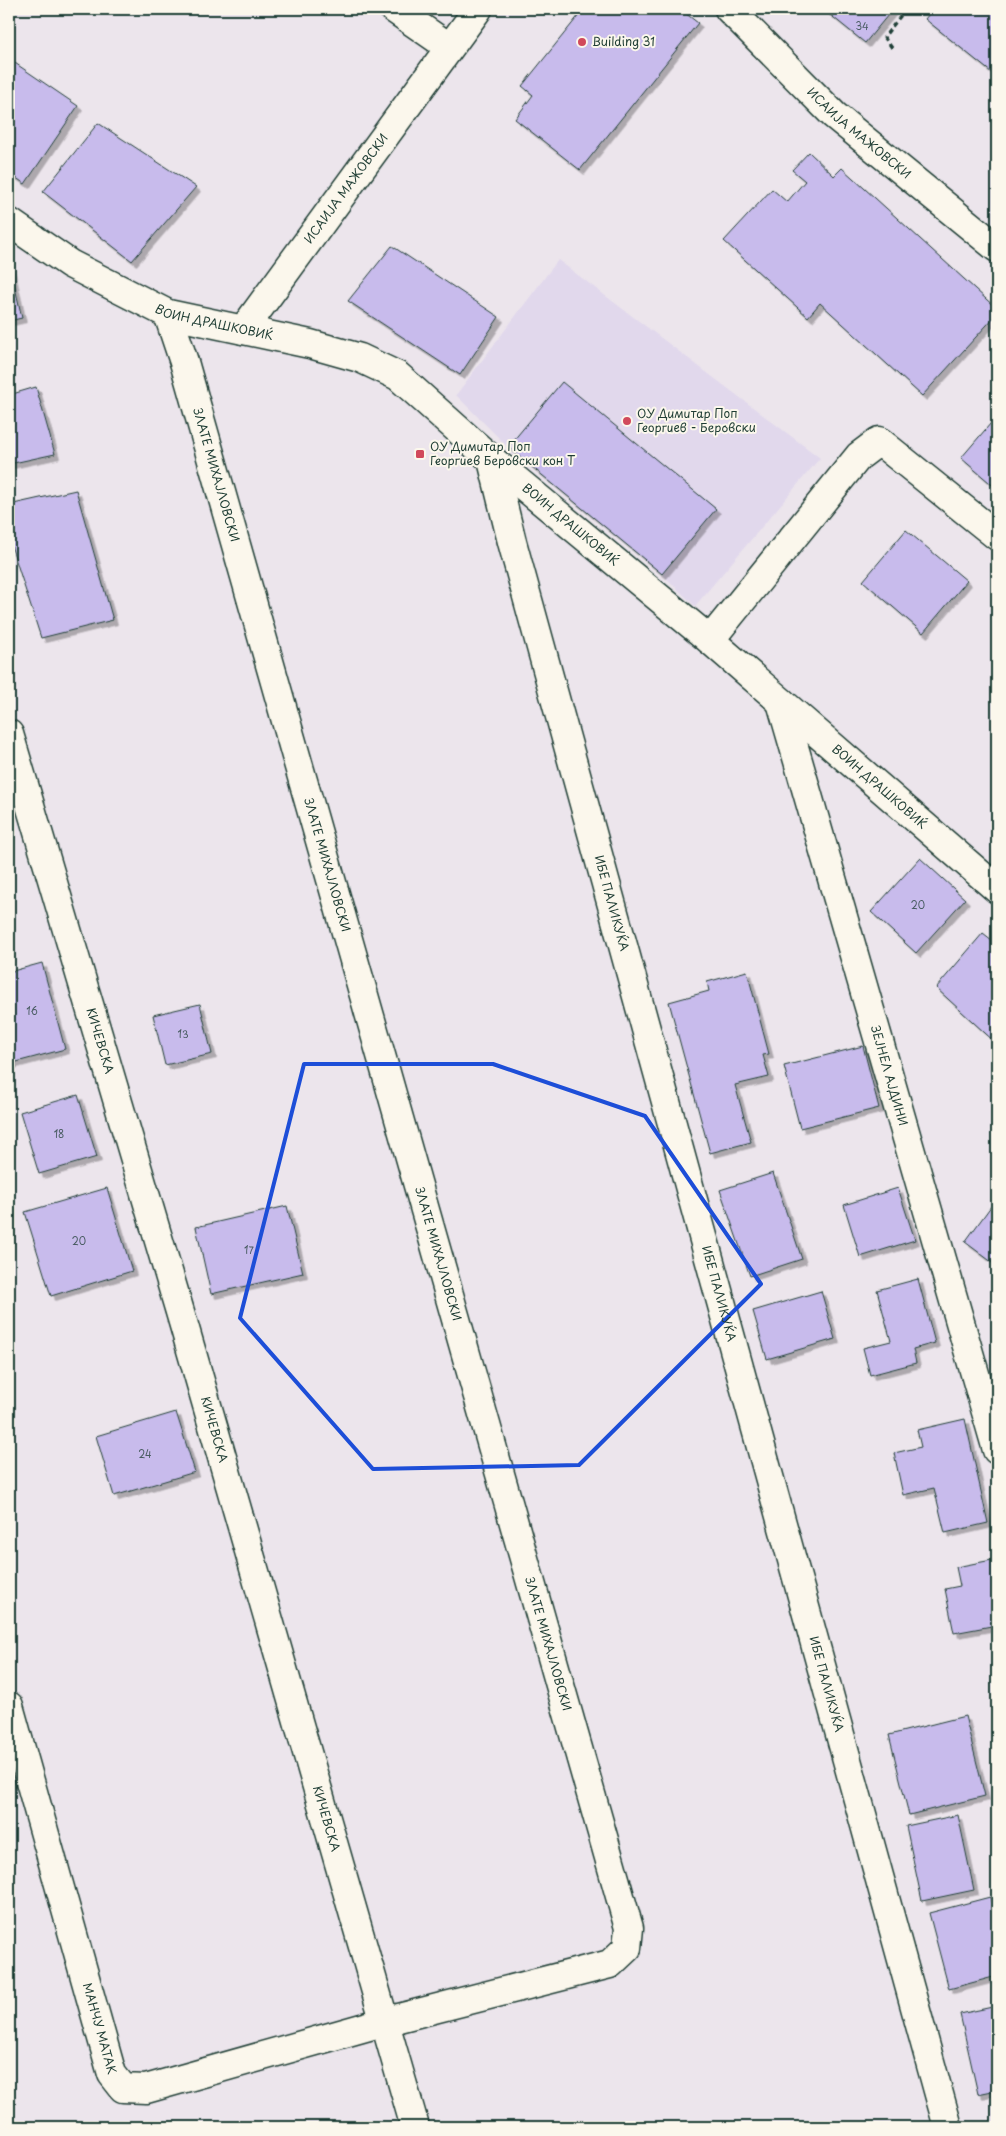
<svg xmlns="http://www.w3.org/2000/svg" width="1006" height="2136" viewBox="0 0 1006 2136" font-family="'Playpen Sans',sans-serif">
<defs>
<filter id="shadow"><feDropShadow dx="4.5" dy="4.5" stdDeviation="0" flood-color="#0004"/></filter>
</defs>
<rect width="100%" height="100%" fill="#ece5ec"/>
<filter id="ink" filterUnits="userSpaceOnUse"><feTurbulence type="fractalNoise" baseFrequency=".02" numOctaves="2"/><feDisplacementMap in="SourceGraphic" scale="10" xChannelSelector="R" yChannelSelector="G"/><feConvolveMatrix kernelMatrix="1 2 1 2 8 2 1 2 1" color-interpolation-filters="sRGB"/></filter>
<g filter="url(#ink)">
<path fill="#e1d8ec" d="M558 260 820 458 695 606 662 574 508 447 456 395Z"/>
<path fill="#c8bbec" stroke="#1f3d34" filter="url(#shadow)" d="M584 9H680L698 23 580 170 515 119 533 95 522 86Z
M823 9H893L865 43Z
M933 9H997V77L925 19Z
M9 59 78 106 25 184 9 173Z
M98 123 196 187 132 261 43 192Z
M809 152 834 176 842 168 997 309V314L922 396 820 303 808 317 724 241 772 189 787 202 805 181 792 170Z
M392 246 499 317 460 375 348 301Z
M9 261 22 318 9 321Z
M562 382 716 509 662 574 508 447Z
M36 387 55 454 9 464V395Z
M997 416V489L961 458Z
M76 490 113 620 41 638 9 539V505Z
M906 530 967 581 923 633 863 581Z
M920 858 965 899 916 953 871 912Z
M983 933 997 944V1044L936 988Z
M42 963 65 1049 9 1064V972Z
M747 971 769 1054 763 1055 769 1077 735 1085 751 1142 710 1153 669 1002 709 991 707 982Z
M200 1004 212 1054 165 1065 153 1015Z
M863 1046 879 1108 800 1128 784 1066Z
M78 1095 97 1157 39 1174 20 1112Z
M773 1173 802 1259 750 1276 720 1190Z
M107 1188 132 1271 51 1296 25 1212Z
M898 1188 915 1240 860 1257 844 1205Z
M997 1198V1266L965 1242Z
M287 1206 303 1273 211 1294 196 1227Z
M918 1279 935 1343 913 1349 916 1363 870 1375 863 1348 891 1341 877 1290Z
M821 1291 835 1339 767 1359 753 1311Z
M176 1412 195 1472 114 1496 96 1436Z
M965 1419 988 1523 945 1533 934 1488 903 1495 894 1453 921 1447 917 1430Z
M997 1559V1625L954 1633 945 1589 960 1586 956 1567Z
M965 1716 985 1796 909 1815 889 1735Z
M958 1815 974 1890 922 1901 906 1826Z
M990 1897 997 1926V1976L949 1989 929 1913Z
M997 2006V2090L978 2094 960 2014Z"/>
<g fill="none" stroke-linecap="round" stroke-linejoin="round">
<g stroke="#1f3d34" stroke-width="31">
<g id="minor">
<path d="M394 9 449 47"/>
<path id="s1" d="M729 9 834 115 997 248"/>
<path id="s2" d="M9 222 70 264 168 314 310 344 360 358 398 376 492 460 710 640 997 889"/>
<path id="s3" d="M243 330 478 9"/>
<path id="s4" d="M492 460 512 542 948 2127"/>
<path d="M710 640 859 456 879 441 997 536"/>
<path id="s5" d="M781 702 997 1450"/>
<path id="s6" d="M9 734 183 1322 415 2127"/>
<path id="s7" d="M9 1706 112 2074 123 2088 146 2089 383 2022 610 1964 627 1948 629 1928 184 362 168 314"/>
</g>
</g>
<path stroke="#1f3d34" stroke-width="3" stroke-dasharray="5 4" stroke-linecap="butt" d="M892 48 884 37 906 9"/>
<use href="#minor" stroke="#fbf7ec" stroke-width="28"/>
</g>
</g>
<path fill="none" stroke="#1d4ed8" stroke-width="4" stroke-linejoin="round" d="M304 1064H493L645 1116 761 1284 579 1465 373 1469 240 1318Z"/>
<g fill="#d1495b" stroke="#fbf7ec" stroke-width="2">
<circle cx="582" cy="42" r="5"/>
<circle cx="627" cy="421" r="5"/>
<rect x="415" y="449" width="10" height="10" rx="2.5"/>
</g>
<g text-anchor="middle" stroke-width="4" stroke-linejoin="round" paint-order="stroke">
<g font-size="10" fill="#495c62">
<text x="862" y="30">34</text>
<text x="918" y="909">20</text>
<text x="32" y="1015">16</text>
<text x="183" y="1038">13</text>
<text x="59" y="1138">18</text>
<text x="79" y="1245">20</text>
<text x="249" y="1254">17</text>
<text x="145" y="1458">24</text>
</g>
<g font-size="12" fill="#1f3d34" stroke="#fbf7ec" text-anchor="start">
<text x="592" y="46">Building 31</text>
<text x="637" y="418">ОУ Димитар Поп<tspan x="637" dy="14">Георгиев - Беровски</tspan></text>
<text x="430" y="451">ОУ Димитар Поп<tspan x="430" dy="14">Георгиев Беровски кон Т</tspan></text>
</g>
<g font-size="12" fill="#1f3d34" stroke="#fbf7ec">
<text dy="4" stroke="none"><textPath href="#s1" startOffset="180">ИСАИЈА МАЖОВСКИ</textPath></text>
<text dy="4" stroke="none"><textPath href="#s3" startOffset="175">ИСАИЈА МАЖОВСКИ</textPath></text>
<text dy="4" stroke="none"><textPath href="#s2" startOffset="231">ВОИН ДРАШКОВИЌ</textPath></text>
<text transform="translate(216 475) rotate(74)" y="4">ЗЛАТЕ МИХАЈЛОВСКИ</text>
<text dy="4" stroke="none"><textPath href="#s2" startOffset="651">ВОИН ДРАШКОВИЌ</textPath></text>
<text dy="4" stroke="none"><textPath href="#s2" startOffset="1056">ВОИН ДРАШКОВИЌ</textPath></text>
<text transform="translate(327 865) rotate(74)" y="4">ЗЛАТЕ МИХАЈЛОВСКИ</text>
<text dy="4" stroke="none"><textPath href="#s4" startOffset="459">ИБЕ ПАЛИКУЌА</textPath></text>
<text dy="4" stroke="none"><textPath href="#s6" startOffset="320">КИЧЕВСКА</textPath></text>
<text dy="4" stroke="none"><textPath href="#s5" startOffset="389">ЗЕЈНЕЛ АЈДИНИ</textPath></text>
<text transform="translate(438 1254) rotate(74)" y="4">ЗЛАТЕ МИХАЈЛОВСКИ</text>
<text dy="4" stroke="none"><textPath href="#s4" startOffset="864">ИБЕ ПАЛИКУЌА</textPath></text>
<text dy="4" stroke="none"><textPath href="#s6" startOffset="725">КИЧЕВСКА</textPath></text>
<text transform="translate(548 1644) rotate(74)" y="4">ЗЛАТЕ МИХАЈЛОВСКИ</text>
<text dy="4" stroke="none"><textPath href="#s4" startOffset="1269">ИБЕ ПАЛИКУЌА</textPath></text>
<text dy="4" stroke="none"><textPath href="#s6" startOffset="1130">КИЧЕВСКА</textPath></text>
<text dy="4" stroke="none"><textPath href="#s7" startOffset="335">МАНЧУ МАТАК</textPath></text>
</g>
</g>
<rect width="1006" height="2136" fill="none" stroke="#fbf7ec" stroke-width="30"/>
<rect x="15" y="15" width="976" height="2106" fill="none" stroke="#1f3d34" stroke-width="2" filter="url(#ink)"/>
</svg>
